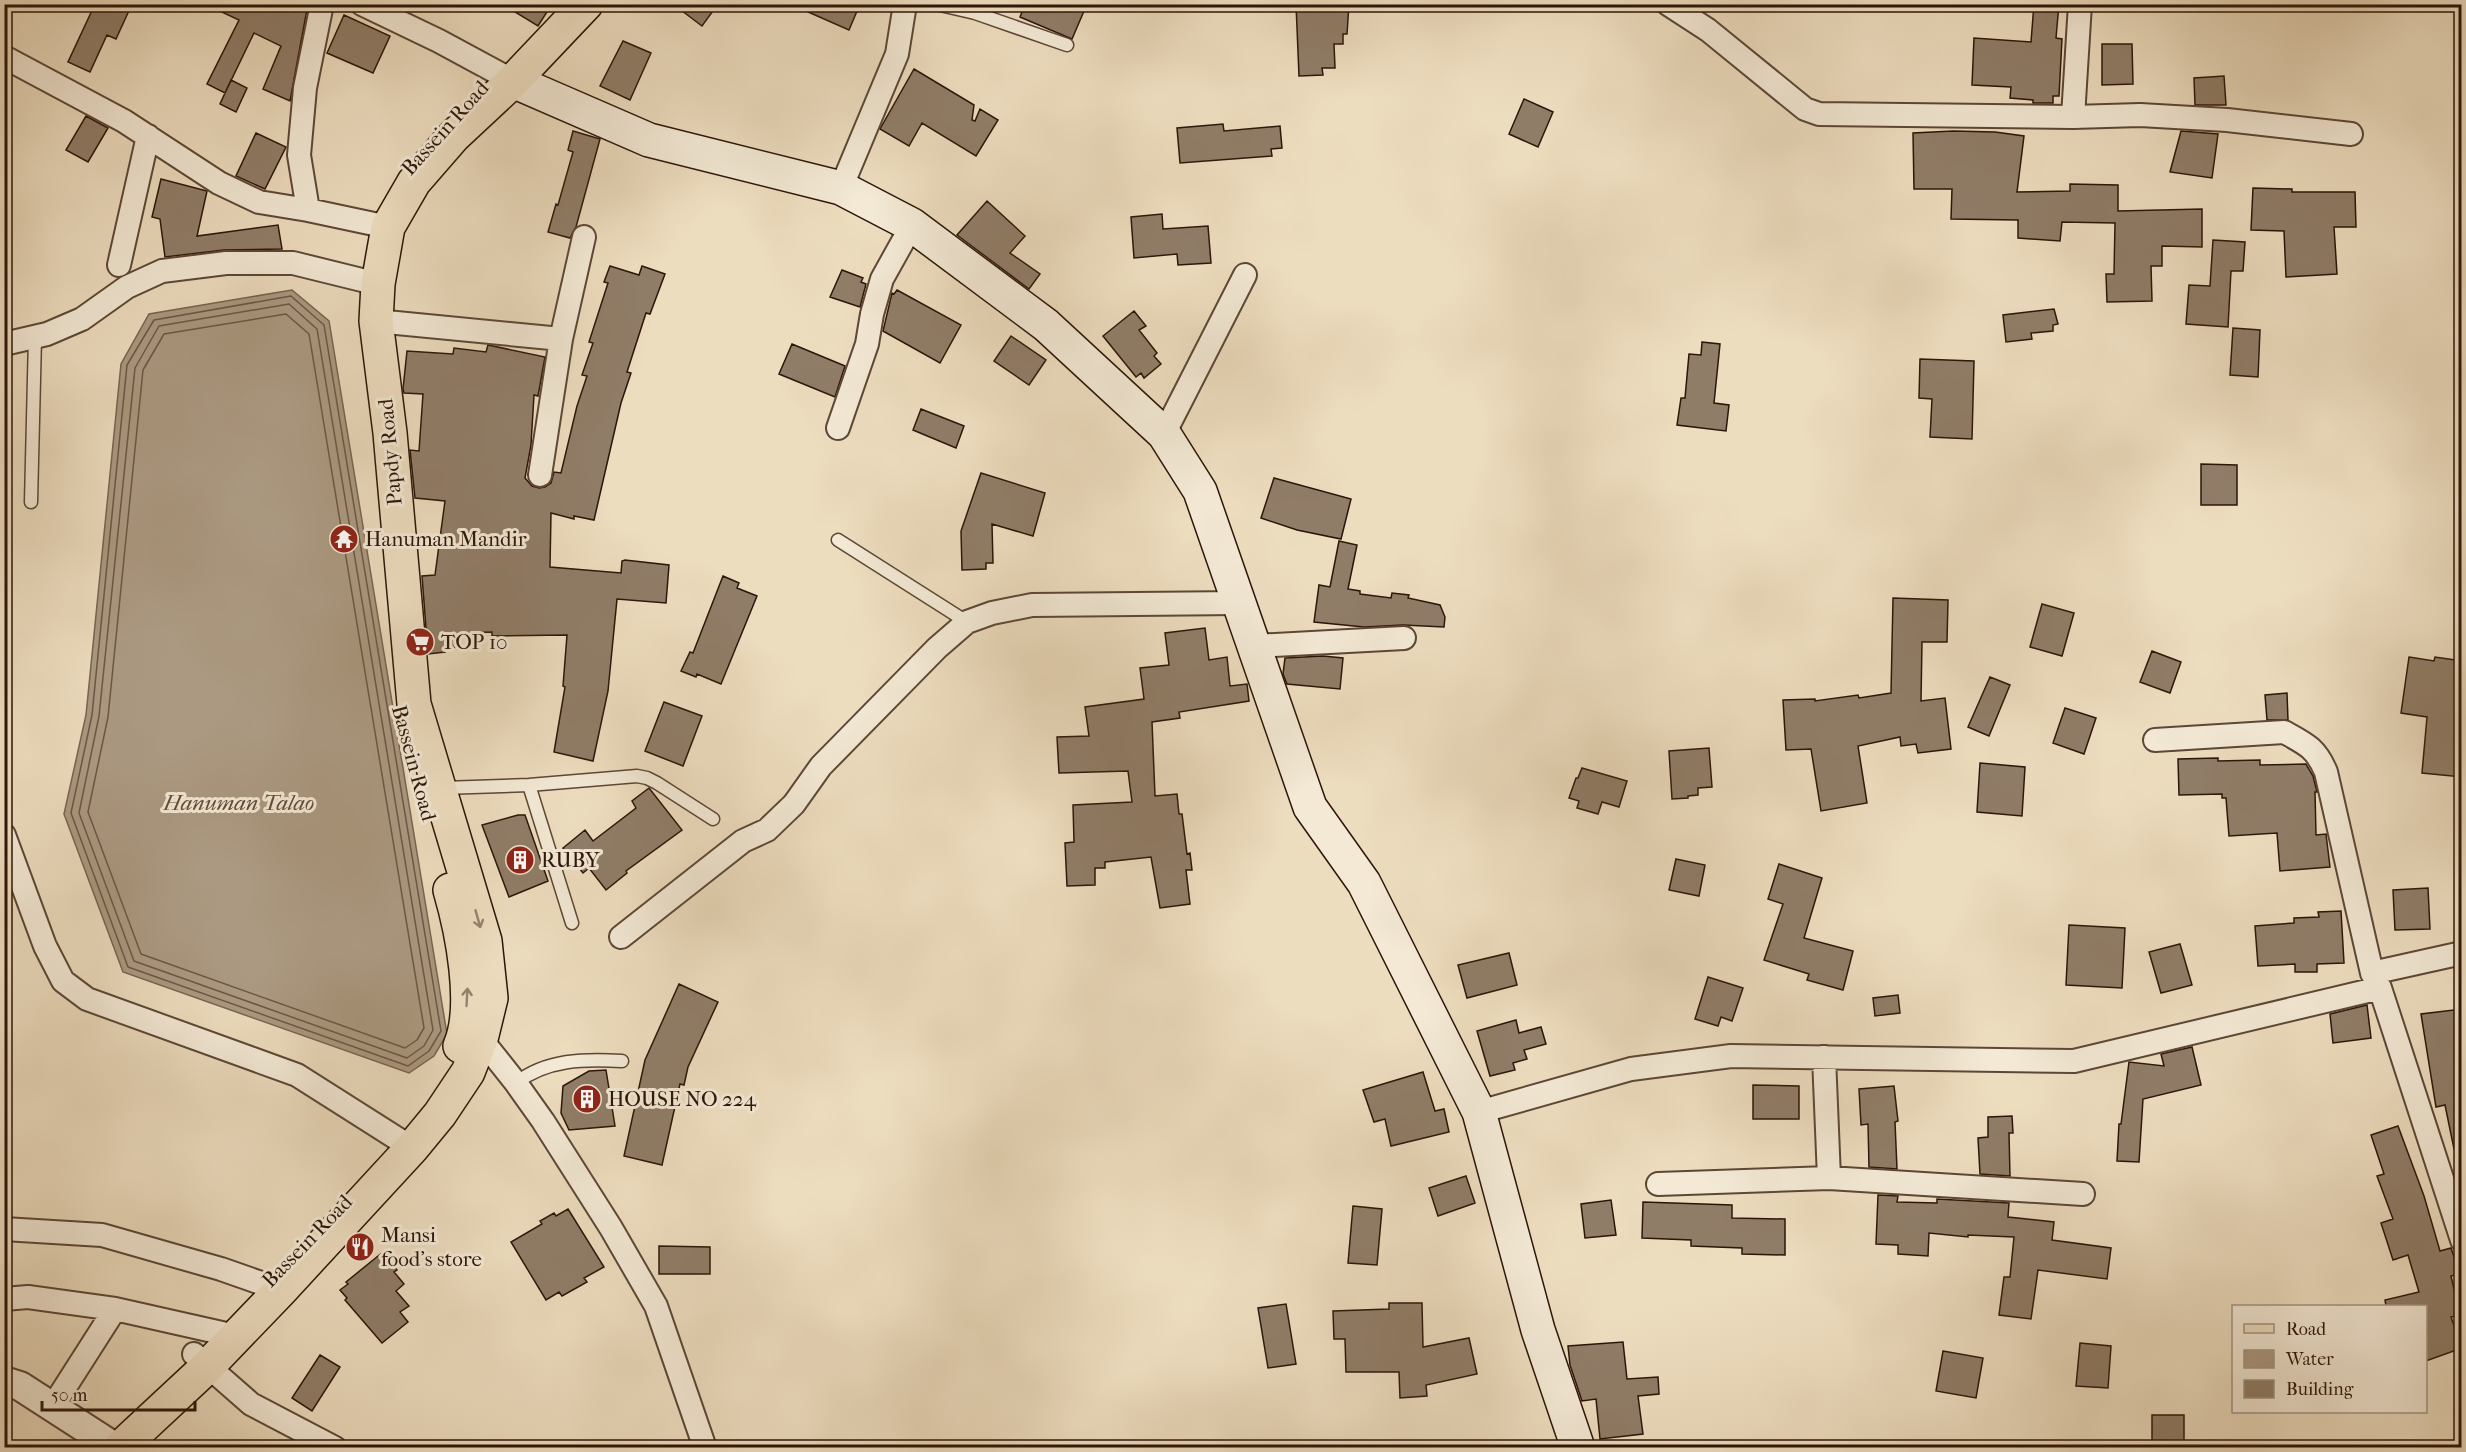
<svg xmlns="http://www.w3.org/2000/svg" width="2466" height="1452" viewBox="0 0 2466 1452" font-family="'IM FELL French Canon',serif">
<rect width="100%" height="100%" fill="#edddbf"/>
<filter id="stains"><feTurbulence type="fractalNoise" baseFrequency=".00333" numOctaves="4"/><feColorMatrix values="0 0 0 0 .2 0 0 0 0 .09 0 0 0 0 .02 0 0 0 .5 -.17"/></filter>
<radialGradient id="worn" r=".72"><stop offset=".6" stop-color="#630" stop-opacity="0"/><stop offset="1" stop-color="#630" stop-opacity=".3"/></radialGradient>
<path fill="#ab9981" stroke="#786451" stroke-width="1.5" d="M292 290 329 321 447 1034 434 1056 409 1073 123 972 64 814 86 715 121 364 149 314Z"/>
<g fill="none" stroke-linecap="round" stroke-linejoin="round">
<path stroke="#6c5745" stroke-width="1.5" d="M291 296 324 325 441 1031 429 1051 408 1066 128 967 71 813 92 715 127 365 154 320Z
M289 304 317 329 433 1030 424 1046 407 1058 134 961 79 813 99 716 135 368 159 326Z
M286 314 309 334 424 1028 417 1040 405 1048 141 954 88 812 108 717 143 370 164 334Z"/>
</g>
<path fill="#907d68" stroke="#2c1509" stroke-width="1.5" d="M95 4H132L116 39 107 35 90 72 68 62Z
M205 4H281L296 12 299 4H308L290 101 263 89 281 46 254 33 225 93 207 84 239 20Z
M502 4H552L538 26Z
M673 4H718L702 26Z
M790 4H860L849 30Z
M1025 4H1087L1072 39 1020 17Z
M1296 4H1349L1347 34H1343V44H1334L1335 68H1322L1323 75 1299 76Z
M2034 4H2059L2056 38 2062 39 2059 96H2053V103H2033V100L2010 98 2011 87 1972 85 1974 38 2031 42Z
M344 15 390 36 373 73 327 53Z
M623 41 651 53 630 100 600 86Z
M2102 44H2132L2133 84 2102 85Z
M914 69 974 105 972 120 975 121 980 109 998 120 976 156 922 123 909 146 880 129Z
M2224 76 2226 105H2195L2194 78Z
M231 80 247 88 236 112 220 104Z
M1524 99 1553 112 1538 147 1509 134Z
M86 116 108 128 88 162 66 150Z
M1223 124 1224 131 1280 126 1282 148 1271 149 1272 156 1180 163 1177 128Z
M573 131 600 139 576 227 570 238 548 232 556 204 558 205 573 152 568 150Z
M1953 131 1995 132 2024 136 2017 192 2070 191V184L2118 185V211L2202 209V247L2162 246V266H2151L2152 301 2107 302 2106 274H2114L2115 223 2062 222 2060 241 2018 238V220L1951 219 1952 189H1914L1913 133Z
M2181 131 2218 134 2212 178 2170 172Z
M256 133 286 147 265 189 236 176Z
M161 179 207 191 197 236 278 225 282 249 224 250 165 257 160 219 152 217Z
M2253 188 2292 189V192H2355L2356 227H2334L2337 274 2286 277 2284 231 2251 230Z
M987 201 1025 236 1010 253 1040 274 1029 289 957 235Z
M1162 214 1163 229 1208 226 1211 263 1178 265 1177 254 1134 258 1131 217Z
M2213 240 2245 242 2243 271H2231L2228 327 2186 324 2189 285 2210 286Z
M610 266 639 275 642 266 665 274 650 314 646 313 627 372 631 373 621 403 594 520 574 516V519L551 513 550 567 621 573 622 561 625 560 669 565 666 603 617 599 608 691 593 761 554 752 565 687 563 686 567 635 492 636V632L459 633 460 647 444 648 445 652 428 654 422 576 435 575 445 501 415 498 410 450 419 451 423 394 404 393 403 389 407 351 453 354 454 348 486 352 488 345 545 357 538 396 534 395 531 445 525 478 532 486 539 488 545 487 551 483 554 472 561 473 577 406 587 376 582 375 593 343 589 342 608 283 604 282Z
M842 270 863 278 861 282 866 284 860 307 830 297Z
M897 290 961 325 940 363 883 331 892 293 894 294Z
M2054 309 2058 324 2053 325V331L2031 333 2032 339 2006 342 2003 315Z
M1134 311 1146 326 1139 330 1157 353 1154 356 1161 364 1144 378 1141 373 1136 377 1103 336Z
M2233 328 2260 330 2258 377 2230 375Z
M1011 336 1046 360 1029 385 994 361Z
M1702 342 1720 344 1714 403 1729 405 1726 431 1677 425 1681 398H1685L1689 354 1701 355Z
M792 344 845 366 835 397 779 374Z
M1920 359 1974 361 1972 439 1930 437 1932 399 1919 398Z
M921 409 964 426 956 448 913 430Z
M2201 464 2237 465V505H2201Z
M981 473 1045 493 1033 536 992 524 993 563H986V569L962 570 961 531Z
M1274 478 1351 499 1341 539 1297 530 1261 518Z
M1339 541 1357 545 1348 589 1360 591V594L1391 598 1392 593 1409 595 1408 598 1440 605 1445 617 1444 627 1403 625 1364 627 1314 622 1319 585 1330 587Z
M723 576 739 583 737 588 757 596 721 684 697 674 696 677 681 671 690 652 693 653Z
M1893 598 1948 600 1947 642H1922L1921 701 1945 698 1951 749 1918 753 1916 744 1901 746 1900 737 1858 746 1867 803 1821 811 1811 749 1786 750 1783 700 1815 699V701L1858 695 1859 698 1891 693Z
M2042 604 2074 613 2062 656 2030 647Z
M1205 628 1209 660 1227 657 1230 686 1247 684 1249 701 1179 712 1180 718 1152 722 1155 796 1177 794 1179 814H1182L1187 854 1190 853 1192 870H1186L1190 904 1160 908 1151 857 1105 862V868H1095V885L1067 886 1065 843 1074 842 1073 805 1132 802 1128 771 1059 773 1057 737 1089 736 1085 707 1144 699 1140 668 1169 665 1165 633Z
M2152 651 2181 662 2170 693 2140 682Z
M1323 656 1343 658 1340 689 1287 684 1283 674 1285 658Z
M2409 657 2434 661 2435 657 2462 661V777L2422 773 2427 717 2401 713Z
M1990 677 2010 685 1989 736 1968 727Z
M2287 693 2288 720H2267L2265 695Z
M664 702 702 716 683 766 645 751Z
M2065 708 2096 718 2084 754 2053 743Z
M1709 748 1712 787 1698 788V795L1688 796V798L1672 799 1669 751Z
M2218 758V761L2260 760V765L2306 764 2313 776 2317 792H2315L2316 835 2326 834 2330 867 2280 871 2277 833 2229 836 2226 798H2222V794L2179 795 2178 759Z
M1980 763 2025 767 2022 816 1977 812Z
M1582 768 1627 781 1619 807 1602 802 1598 814 1577 808 1579 801 1569 798 1576 778H1578Z
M649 788 682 830 626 871 627 873 606 890 589 868 583 873 563 848 585 830 593 841 636 808 632 801Z
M518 815H525L548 881 509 897 482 825Z
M1676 859 1705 865 1699 896 1669 890Z
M1779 864 1822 878 1804 938 1853 951 1843 990 1807 980 1809 974 1764 960 1783 904 1768 899Z
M2428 888 2430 929 2395 930 2393 890Z
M2341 911 2344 963 2317 964V972H2295V964L2258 966 2255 926 2294 923V918L2319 917 2318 912Z
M2069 925 2125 928 2122 988 2066 985Z
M2180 944 2192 985 2161 993 2149 952Z
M1509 953 1517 985 1467 998 1458 965Z
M1708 977 1743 988 1732 1021 1721 1017 1718 1026 1695 1019Z
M679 984 718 1002 688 1067 684 1085 680 1084 662 1165 624 1156 645 1060Z
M1898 995 1900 1013 1875 1016 1873 998Z
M2367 1005 2371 1038 2333 1043 2330 1014Z
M2462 1009V1149H2454L2445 1105 2436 1107 2421 1014Z
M1516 1020 1519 1033 1541 1027 1546 1044 1524 1050 1527 1059 1513 1063 1515 1070 1490 1076 1477 1031Z
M2192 1047 2201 1085 2143 1099 2139 1162 2117 1161 2119 1124H2121L2129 1062 2164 1066 2161 1054Z
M606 1070 615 1126 569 1130 561 1113 563 1086 589 1071Z
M1423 1072 1435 1111 1444 1109 1449 1132 1391 1146 1385 1119 1374 1122 1363 1090Z
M1753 1085 1799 1086V1119H1753Z
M1894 1086 1898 1121 1895 1122 1897 1169 1869 1167 1868 1124 1861 1125 1859 1089Z
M2012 1116 2013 1133H2009L2010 1176 1980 1174 1978 1138 1988 1137V1117Z
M2398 1126 2424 1196 2440 1251 2451 1248 2460 1274 2451 1276 2460 1315 2451 1317 2462 1348 2426 1361V1306H2386L2385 1300 2419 1292 2408 1255 2393 1260 2381 1223 2393 1219 2377 1176 2384 1174 2371 1135Z
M1466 1176 1475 1203 1438 1216 1429 1188Z
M1878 1195 1898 1196 1897 1202 1937 1203V1199L2009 1203 2008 1217 2054 1222 2052 1240 2111 1248 2107 1279 2038 1270 2031 1319 1999 1315 2004 1277H2010L2014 1237 1968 1235V1237L1929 1233 1928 1256 1898 1254V1245L1876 1244Z
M1611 1200 1616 1235 1585 1238 1581 1204Z
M1643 1202 1732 1205V1218L1785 1219V1255L1742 1254V1248L1691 1246V1240L1642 1238Z
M1353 1206 1382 1209 1377 1265 1348 1263Z
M568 1209 604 1267 584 1278 587 1282 562 1296 559 1292 546 1300 511 1242 542 1224 540 1221 554 1213 556 1216Z
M659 1246 710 1247V1274H659Z
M383 1252 397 1270 394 1272 404 1284 396 1291 409 1306 400 1312 408 1322 382 1343 345 1300 347 1298 340 1290 348 1284 346 1282Z
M1389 1303H1422L1423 1347 1469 1338 1477 1374 1426 1385 1427 1396 1400 1398 1399 1372H1346L1345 1339H1334L1333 1311 1389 1309Z
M1286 1304 1296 1364 1268 1368 1258 1308Z
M1623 1342 1627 1379 1658 1377 1659 1394 1638 1396 1643 1434 1600 1439 1596 1399 1582 1401 1570 1365 1568 1346Z
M2080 1343 2111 1346 2108 1388 2076 1386Z
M1943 1351 1983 1358 1976 1398 1936 1391Z
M320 1355 340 1367 312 1411 292 1398Z
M2152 1415H2184V1448H2152Z"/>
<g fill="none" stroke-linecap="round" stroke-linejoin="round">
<g stroke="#5c4736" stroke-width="15">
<path id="service" d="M936 4 975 13 1067 45
M31 502 35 337
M838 540 967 622
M529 785 572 923
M442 788 529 785 637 776 647 778 657 783 713 819
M516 1083C547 1059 584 1059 622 1061"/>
</g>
<g stroke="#5c4736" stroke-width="26">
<path id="minor" d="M362 4 439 41 513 81
M1668 4 1708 30 1805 109 1819 114 2073 117 2140 115 2227 120 2351 134
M4 57 124 121 219 183 259 202 308 210 388 227
M2073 117 2080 4
M841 188 897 54 905 4
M308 210 299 155 305 88 322 4
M119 265 148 136
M376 321 561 339
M4 344 47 334 82 319 127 287 162 271 226 263H293L378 284
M838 428 867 344 872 314 882 279 912 225
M1164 434 1245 275
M540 475 561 339 584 237
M1254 646 1404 638
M2155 740 2284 732C2306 744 2316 748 2326 772L2372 973 2380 988 2462 1240
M4 835 45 946 63 981 87 999 297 1075 412 1148
M621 937 743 841 767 830 794 804 821 766 937 648 967 622 992 613 1032 605 1239 603
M2372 973 2462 953
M469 1035 481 1039 516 1083 543 1121 611 1228 656 1306 705 1448
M1824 1057 1829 1178
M1479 1112 1631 1069 1731 1056 2074 1061 2380 988
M1658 1184 1829 1178 2083 1194
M4 1229 102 1235 221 1269 281 1290
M4 1299 28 1297 115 1309 235 1336
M194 1354 251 1404 335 1448
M53 1406 115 1309"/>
</g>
<g stroke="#5c4736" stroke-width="32">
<path id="tertiary" d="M4 1381 20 1386 116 1448"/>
</g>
<g stroke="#2c1509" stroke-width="36">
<path id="secondary" d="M513 81 649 140 841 188 912 225 1046 325 1164 434 1200 491 1310 807 1364 883 1479 1112 1538 1330 1578 1448"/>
</g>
<g stroke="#2c1509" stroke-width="36">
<path id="primary" d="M450 890C462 931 477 1006 460 1046
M120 1448 207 1367 281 1290 412 1148 440 1114 468 1072 481 1039 491 998 485 941 414 704 390 433 376 321 378 284 388 227 414 182 454 136 513 81 586 4"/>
</g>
<use href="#service" stroke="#f3e9d5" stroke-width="12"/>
<use href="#minor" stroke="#f3e9d5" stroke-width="22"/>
<use href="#tertiary" stroke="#f3e9d5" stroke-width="28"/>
<use href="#secondary" stroke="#f3e9d5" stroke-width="33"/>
<use href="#primary" stroke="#edddbf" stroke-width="33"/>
</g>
<defs><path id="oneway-shaft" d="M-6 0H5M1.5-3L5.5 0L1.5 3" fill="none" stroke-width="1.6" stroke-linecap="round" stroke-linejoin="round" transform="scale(1.5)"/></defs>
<g stroke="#96836d">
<use href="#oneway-shaft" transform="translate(478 919) rotate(74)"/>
<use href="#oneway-shaft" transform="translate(467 997) rotate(-87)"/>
</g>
<defs>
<g id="temple-disc" transform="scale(1.5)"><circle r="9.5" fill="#8f2418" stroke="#f3e9d5"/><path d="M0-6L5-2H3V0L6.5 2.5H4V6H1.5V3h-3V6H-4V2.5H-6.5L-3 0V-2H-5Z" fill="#fff"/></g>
<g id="supermarket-disc" transform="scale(1.5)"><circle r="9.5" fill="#8f2418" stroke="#f3e9d5"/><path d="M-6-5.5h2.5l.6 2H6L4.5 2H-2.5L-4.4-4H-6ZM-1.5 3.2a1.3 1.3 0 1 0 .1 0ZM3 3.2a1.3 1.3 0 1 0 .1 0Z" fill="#fff"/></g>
<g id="building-disc" transform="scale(1.5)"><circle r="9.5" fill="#8f2418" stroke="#f3e9d5"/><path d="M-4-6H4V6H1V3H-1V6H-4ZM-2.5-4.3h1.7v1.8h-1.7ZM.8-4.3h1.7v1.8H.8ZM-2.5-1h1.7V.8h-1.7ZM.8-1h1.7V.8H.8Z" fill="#fff"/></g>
<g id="restaurant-disc" transform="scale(1.5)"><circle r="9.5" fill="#8f2418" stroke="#f3e9d5"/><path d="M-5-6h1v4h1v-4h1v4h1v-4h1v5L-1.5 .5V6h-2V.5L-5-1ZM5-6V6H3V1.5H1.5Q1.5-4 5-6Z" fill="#fff"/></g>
</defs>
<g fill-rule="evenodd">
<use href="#temple-disc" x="344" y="539"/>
<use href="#supermarket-disc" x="420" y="642"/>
<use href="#building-disc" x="520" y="860"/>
<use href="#building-disc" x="587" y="1099"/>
<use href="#restaurant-disc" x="360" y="1247"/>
</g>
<g text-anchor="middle" stroke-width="6" stroke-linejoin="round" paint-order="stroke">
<g font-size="21" fill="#2c1509" stroke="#f3e9d5">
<text transform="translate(445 128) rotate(-48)" y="7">Bassein Road</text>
<text transform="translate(390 452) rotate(-95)" y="7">Papdy Road</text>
<text transform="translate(414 763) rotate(75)" y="7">Bassein Road</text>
<text transform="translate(307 1241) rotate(-46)" y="7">Bassein Road</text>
</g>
<g font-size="21" fill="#2c1509" stroke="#f3e9d5" text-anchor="start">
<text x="365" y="546">Hanuman Mandir</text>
<text x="441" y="649">TOP 10</text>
<text x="541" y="867">RUBY</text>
<text x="608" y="1106">HOUSE NO 224</text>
<text x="381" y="1242">Mansi<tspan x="381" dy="24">food's store</tspan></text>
</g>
<g font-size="22" font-style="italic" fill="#5f4a39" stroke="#f3e9d5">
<text x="239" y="810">Hanuman Talao</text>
</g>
</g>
<rect width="2466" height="1452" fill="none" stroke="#edddbf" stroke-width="24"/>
<rect x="6" y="6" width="2454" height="1440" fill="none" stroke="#2c1509" stroke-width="3"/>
<rect x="12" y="12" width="2442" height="1428" fill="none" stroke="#2c1509" stroke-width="1.5"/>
<rect x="2232" y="1305" width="195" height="108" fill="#f3e9d5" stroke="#a39483" stroke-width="1.5"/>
<rect x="2244" y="1324" width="30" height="9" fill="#edddbf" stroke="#a39483" stroke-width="1.5"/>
<text x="2286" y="1335" font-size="18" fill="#2c1509">Road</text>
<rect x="2244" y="1350" width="30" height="18" fill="#ab9981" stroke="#a39483" stroke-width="1.5"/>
<text x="2286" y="1365" font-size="18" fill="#2c1509">Water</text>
<rect x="2244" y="1380" width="30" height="18" fill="#907d68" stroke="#a39483" stroke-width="1.5"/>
<text x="2286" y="1395" font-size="18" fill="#2c1509">Building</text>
<path d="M42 1401v9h153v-9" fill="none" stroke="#2c1509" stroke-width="3"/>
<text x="51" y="1401" font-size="18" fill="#2c1509" stroke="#f3e9d5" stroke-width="4.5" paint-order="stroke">50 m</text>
<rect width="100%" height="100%" filter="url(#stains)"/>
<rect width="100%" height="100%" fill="url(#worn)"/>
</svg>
